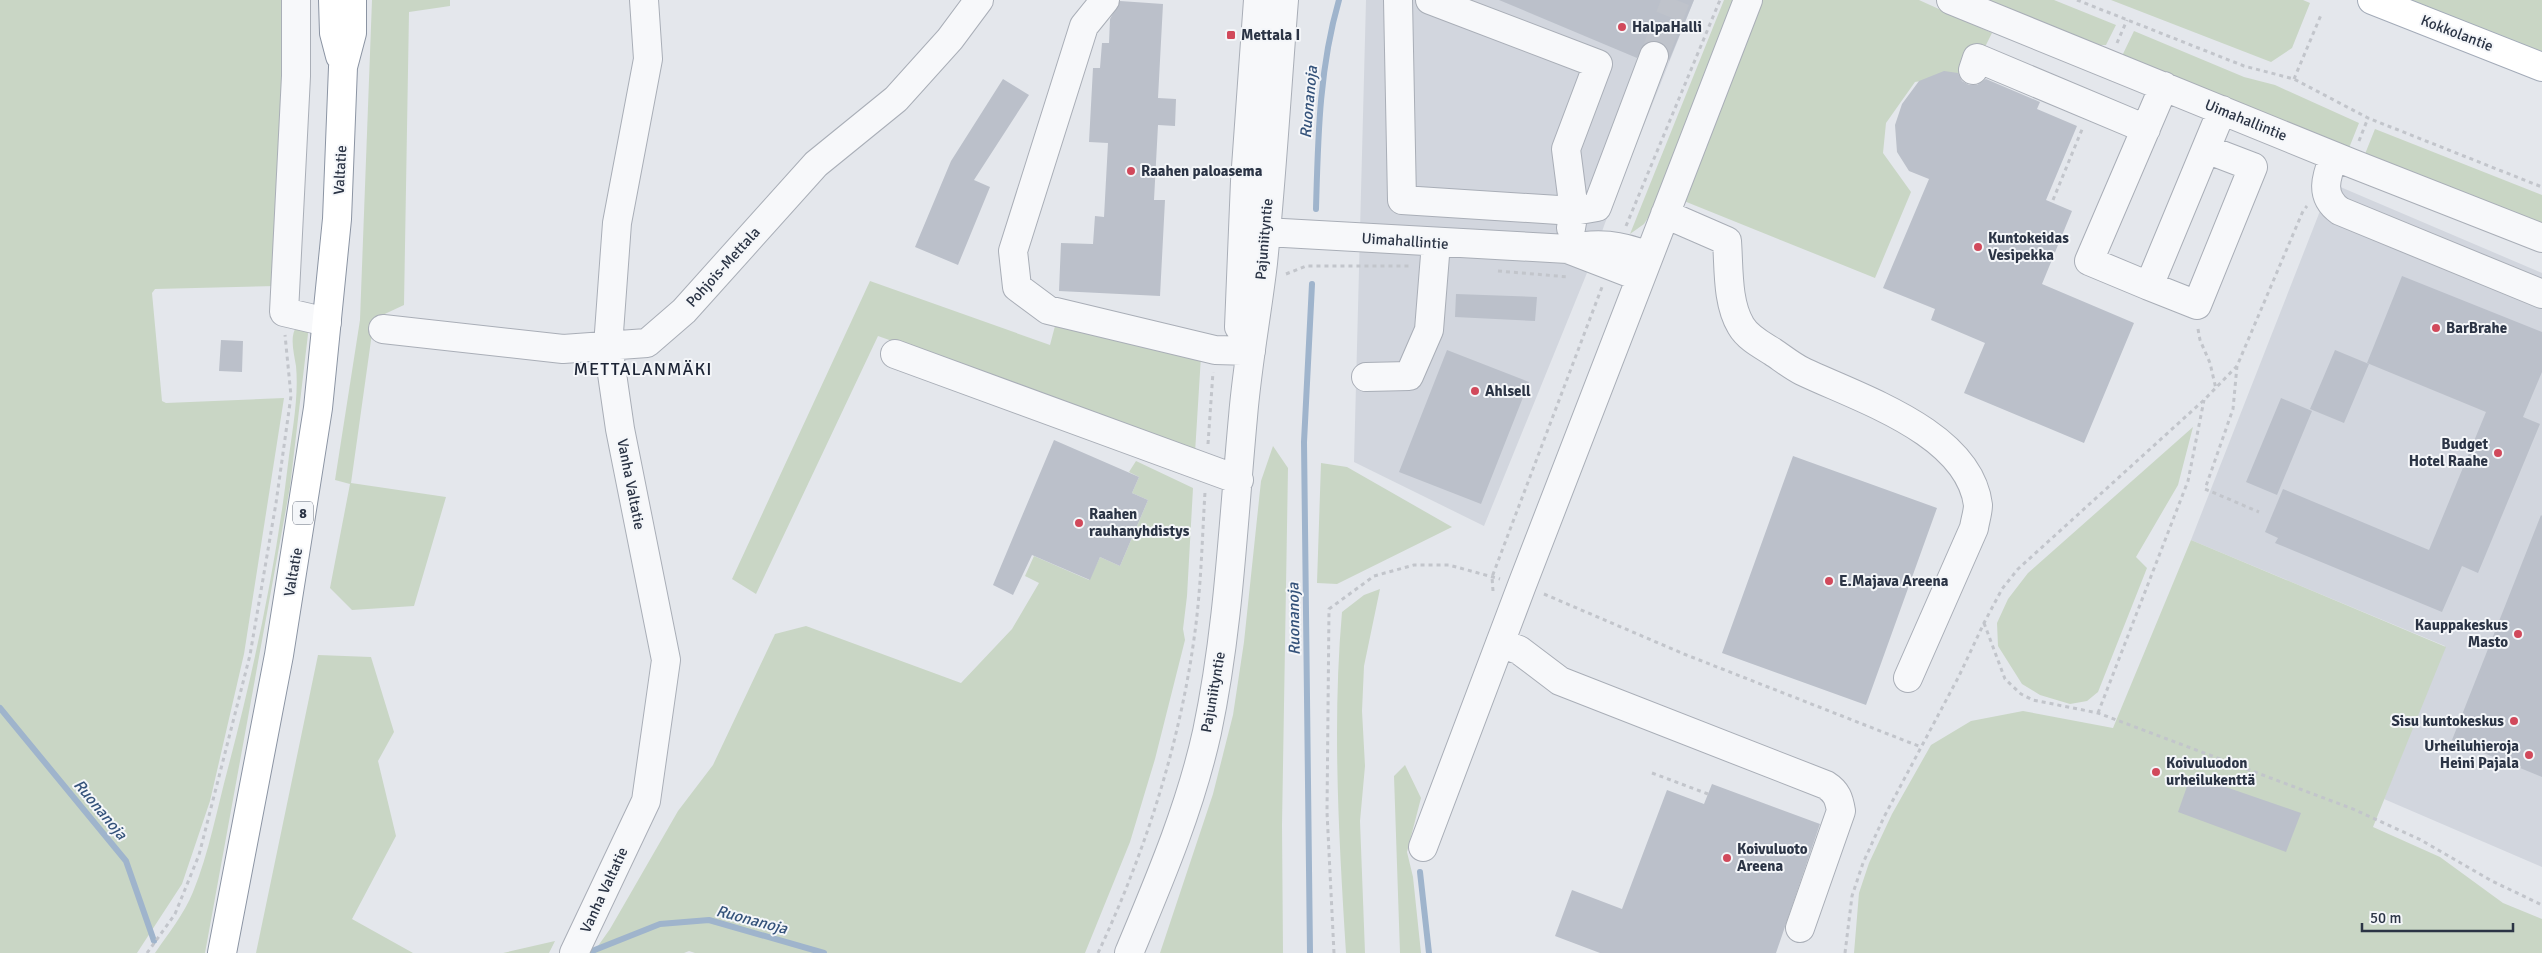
<svg xmlns="http://www.w3.org/2000/svg" width="2542" height="953" viewBox="0 0 2542 953" font-family="Signika,sans-serif">
<rect width="100%" height="100%" fill="#e4e7ec"/>
<path fill="#d2d6de" d="M1366 0H1694L1605 223 1591 263 1484 526 1354 462Z
M2331 183 2542 273V867L2384 799 2445 646 2191 540Z"/>
<path fill="#c9d6c5" d="M0 0H288L277 286 155 289 152 293 162 401 166 403 284 398 244 654 210 801 182 884 137 953H0Z
M372 0H450V6L409 12 404 305 374 319 351 483 446 497 414 606 352 610 330 588 350 484 335 480 360 320Z
M1724 0H1734L1653 210 1644 224 1630 234Z
M1760 0H1919L1992 33 1983 51 1961 74 1915 82 1886 123 1883 153 1911 192 1875 278 1684 201Z
M1982 0H2054L2116 25 2106 45H2092Z
M2111 0H2303L2310 3 2292 48 2271 62Z
M2403 0H2542V53Z
M2134 31 2244 77 2275 85 2359 123 2349 148 2122 56Z
M2375 129 2542 195V224L2365 154Z
M870 281 1050 345 1055 326 1201 356 1195 453 1042 394 878 336 756 594 732 579Z
M297 326 307 329 308 334 290 487 205 953H155C168 934 184 914 193 892 209 853 217 809 228 768 254 669 276 566 288 464 292 431 299 398 296 366 294 353 289 336 297 326Z
M2193 427 2178 485 2136 557 2147 568 2098 692 2087 701 2070 704 2040 695 2022 684 1998 646 1997 623 2008 599 2028 573Z
M1273 446 1288 468 1282 825 1283 953H1160L1213 794 1233 715 1244 642 1261 481Z
M1136 461 1193 488 1187 596 1183 629 1185 640 1155 759 1130 842 1085 953H695L689 951 684 953H593L610 929 678 811 713 765 775 634 806 626 961 683 1012 629 1039 583 1025 576 1034 556 1089 580 1100 557 1120 566 1148 500 1132 493 1139 477 1129 472Z
M1321 463 1347 467 1452 527 1337 584 1317 583Z
M2191 540 2446 647 2373 827 2440 857 2503 903 2542 919V953H1854L1859 893 1869 863 1892 814 1931 745 1971 721 2023 711 2113 728Z
M1380 589 1364 666 1362 711 1365 766 1360 821 1365 953H1346C1339 840 1332 725 1342 612L1364 595Z
M318 655 371 657 394 732 378 761 396 836 352 919 413 953H256Z
M1405 765 1421 798 1407 852 1413 877 1421 953H1400L1394 776Z
M555 941 549 953H503Z"/>
<g fill="none" stroke-linecap="round" stroke-linejoin="round">
<path stroke="#9fb4cc" stroke-width="6" d="M1316 209C1318 138 1319 69 1339 0
M0 708 126 861 154 941
M1420 872 1429 953
M587 953 660 924 709 920 824 953
M1310 953 1304 442 1312 284"/>
</g>
<path fill="#bbc0ca" d="M1499 0H1694L1669 61V54L1666 47 1659 41H1652L1645 44 1637 58Z
M1120 1 1163 4 1158 98 1176 99 1175 126 1158 125 1154 200H1165L1160 296 1059 291 1061 243 1093 244 1095 216 1104 217 1108 143 1089 142 1093 68H1100L1102 43H1109L1110 19Z
M1944 71 1958 73 1962 81 1969 85H1977L1986 79 2040 102 2037 109 2077 126 2046 200 2072 211 2042 284 2134 323 2084 443 1964 393 1985 343 1931 320 1935 309 1883 288 1929 179 1909 171 1897 152 1895 125 1902 104 1919 81Z
M1003 79 1029 95 974 180 990 187 958 265 915 247 951 161Z
M2402 276 2542 332V372L2523 417 2540 424 2478 573 2462 566 2442 612 2275 543 2278 538 2265 532 2283 489 2429 550 2486 412 2367 363Z
M1456 294 1537 297 1535 321 1455 317Z
M221 340 243 341 242 372 219 371Z
M1447 350 1529 382 1481 504 1399 472Z
M2335 350 2369 364 2344 423 2310 409Z
M2281 398 2312 411 2277 495 2246 482Z
M1054 440 1139 477 1132 493 1148 500 1120 566 1100 557 1090 580 1032 555 1013 595 993 585Z
M1793 456 1937 508 1866 705 1722 653Z
M2541 515 2542 516V777L2452 740Z
M2191 775 2301 813 2286 852 2178 812Z
M1712 784 1820 824 1776 953H1600L1555 936 1572 890 1622 909 1667 790 1704 804Z"/>
<g fill="none" stroke-linecap="round" stroke-linejoin="round">
<path stroke="#bfc3cb" stroke-width="28" stroke-dasharray="28 14" stroke-linecap="butt" d="M1654 56 1676 0"/>
<g stroke="#a9aeb7" stroke-width="30">
<path id="minor" d="M296 0V76L284 312 327 322
M1105 0 1084 26 1013 251 1017 287 1048 310 1215 350 1251 351
M1398 0 1402 200 1574 211 1597 207 1654 56
M1430 0 1598 64 1566 149 1574 211 1571 228
M1951 0 2351 163 2542 238
M1973 70 1977 58 2146 129
M2164 86 2089 261 2149 286 2222 110
M2334 156C2326 177 2319 196 2340 211L2542 294
M1665 214 1727 241C1729 269 1727 303 1741 326 1748 338 1762 345 1773 352 1782 358 1792 366 1802 371 1858 398 1969 432 1978 505 1978 512 1975 521 1974 528L1908 678
M1247 231 1568 249C1598 242 1620 245 1648 256
M1570 250 1640 277
M2149 286 2197 305 2253 167 2206 149
M1239 327 1245 181 1258 0
M383 329 563 349 647 343 684 311 816 164 896 99 950 39 979 0
M895 354 1239 480
M1366 377 1409 376 1429 330 1436 243
M1500 643 1519 650 1560 681 1826 785C1837 792 1839 799 1841 811L1800 928
M1423 847 1522 585 1748 0
M574 953 646 801 666 660 620 429 608 346 617 223 648 59 644 0
M1129 953C1159 881 1190 809 1207 732 1229 628 1233 523 1243 417 1247 366 1257 314 1263 263 1272 175 1277 87 1284 0"/>
</g>
<g stroke="#a3abb8" stroke-width="30">
<path id="major" d="M2372 0 2542 67"/>
</g>
<g stroke="#8b94a3" stroke-width="30">
<path id="highway" d="M333 0 334 33 340 56
M222 953 279 655 318 408 337 219 343 67 352 33V0"/>
</g>
<path stroke="#c2c5cb" stroke-width="3" stroke-dasharray="4 4" stroke-linecap="butt" d="M2077 0 2244 66 2294 79 2368 118 2542 187
M2117 43 2127 20
M2294 79 2321 15
M2359 141 2368 118
M2053 200 2083 127
M1626 226 1720 0
M1498 271 1569 277
M1286 274 1306 266H1412
M2198 329 2200 340 2210 363 2216 389
M2237 366 2233 409 2205 489 2259 512
M1208 444 1213 372
M1493 591 1492 577 1602 287
M1544 594 1684 654 1921 747
M1984 623 2005 679 2021 694 2033 700 2098 713 2353 809 2421 840 2492 881 2542 905
M2098 713 2188 481 2204 400
M1652 773 1708 794
M147 953 175 914 199 855 250 655 276 503 291 396 285 335
M1098 953C1144 855 1179 747 1194 639 1201 591 1202 541 1205 492
M1334 953 1327 812 1329 609 1374 576 1414 565H1449L1500 579
M1845 953 1852 896 1863 863 1884 817 1959 676 1984 623 2002 589 2018 569 2204 400 2237 366 2303 211 2307 206"/>
<use href="#minor" stroke="#f7f8fa" stroke-width="28"/>
<use href="#major" stroke="#fff" stroke-width="28"/>
<use href="#highway" stroke="#fff" stroke-width="28"/>
</g>
<g fill="#d1495b" stroke="#f4f6f9" stroke-width="2">
<circle cx="1622" cy="27" r="5"/>
<rect x="1226" y="30" width="10" height="10" rx="2.5"/>
<circle cx="1131" cy="171" r="5"/>
<circle cx="1978" cy="247" r="5"/>
<circle cx="2436" cy="328" r="5"/>
<circle cx="1475" cy="391" r="5"/>
<circle cx="2498" cy="453" r="5"/>
<circle cx="1079" cy="523" r="5"/>
<circle cx="1829" cy="581" r="5"/>
<circle cx="2518" cy="634" r="5"/>
<circle cx="2514" cy="721" r="5"/>
<circle cx="2529" cy="755" r="5"/>
<circle cx="2156" cy="772" r="5"/>
<circle cx="1727" cy="858" r="5"/>
</g>
<g text-anchor="middle" stroke-width="4" stroke-linejoin="round" paint-order="stroke">
<rect fill="#f4f6f9" stroke="#676e7b" stroke-width="1" x="293" y="501.5" width="20" height="23" rx="4"/>
<g font-size="14" font-weight="bold" fill="#2b3445">
<text x="303" y="518">8</text>
</g>
<g font-size="15" font-weight="bold" fill="#2b3445" stroke="#f4f6f9" text-anchor="start">
<text x="1632" y="32">HalpaHalli</text>
<text x="1241" y="40">Mettala I</text>
<text x="1141" y="176">Raahen paloasema</text>
<text x="1988" y="243">Kuntokeidas<tspan x="1988" dy="17">Vesipekka</tspan></text>
<text x="2446" y="333">BarBrahe</text>
<text x="1485" y="396">Ahlsell</text>
<text x="2488" y="449" text-anchor="end">Budget<tspan x="2488" dy="17">Hotel Raahe</tspan></text>
<text x="1089" y="519">Raahen<tspan x="1089" dy="17">rauhanyhdistys</tspan></text>
<text x="1839" y="586">E.Majava Areena</text>
<text x="2508" y="630" text-anchor="end">Kauppakeskus<tspan x="2508" dy="17">Masto</tspan></text>
<text x="2504" y="726" text-anchor="end">Sisu kuntokeskus</text>
<text x="2519" y="751" text-anchor="end">Urheiluhieroja<tspan x="2519" dy="17">Heini Pajala</tspan></text>
<text x="2166" y="768">Koivuluodon<tspan x="2166" dy="17">urheilukenttä</tspan></text>
<text x="1737" y="854">Koivuluoto<tspan x="1737" dy="17">Areena</tspan></text>
</g>
<g font-size="15" fill="#2b3445" stroke="#f4f6f9">
<text transform="translate(2457 33) rotate(21)" y="5">Kokkolantie</text>
<text transform="translate(2246 120) rotate(22)" y="5">Uimahallintie</text>
<text transform="translate(340 170) rotate(-87)" y="5">Valtatie</text>
<text transform="translate(1264 239) rotate(-85)" y="5">Pajuniityntie</text>
<text transform="translate(1405 241) rotate(4)" y="5">Uimahallintie</text>
<text transform="translate(723 267) rotate(-48)" y="5">Pohjois-Mettala</text>
<text transform="translate(631 484) rotate(79)" y="5">Vanha Valtatie</text>
<text transform="translate(293 572) rotate(-80)" y="5">Valtatie</text>
<text transform="translate(1213 692) rotate(-80)" y="5">Pajuniityntie</text>
<text transform="translate(604 890) rotate(-65)" y="5">Vanha Valtatie</text>
</g>
<g font-size="16" font-style="italic" fill="#34527a" stroke="#f4f6f9">
<text transform="translate(1308 102) rotate(-85)" y="6">Ruonanoja</text>
<text transform="translate(1293 619) rotate(-91)" y="6">Ruonanoja</text>
<text transform="translate(101 809) rotate(50)" y="6">Ruonanoja</text>
<text transform="translate(752 919) rotate(15)" y="6">Ruonanoja</text>
</g>
<g font-size="18" letter-spacing="1" fill="#1d2536" stroke="#f4f6f9">
<text x="643" y="375">METTALANMÄKI</text>
</g>
</g>
<path d="M2362 923v8h151v-8" fill="none" stroke="#2b3445" stroke-width="2.5"/>
<text x="2370" y="923" font-size="15" fill="#2b3445" stroke="#f4f6f9" stroke-width="4" paint-order="stroke">50 m</text>
</svg>
